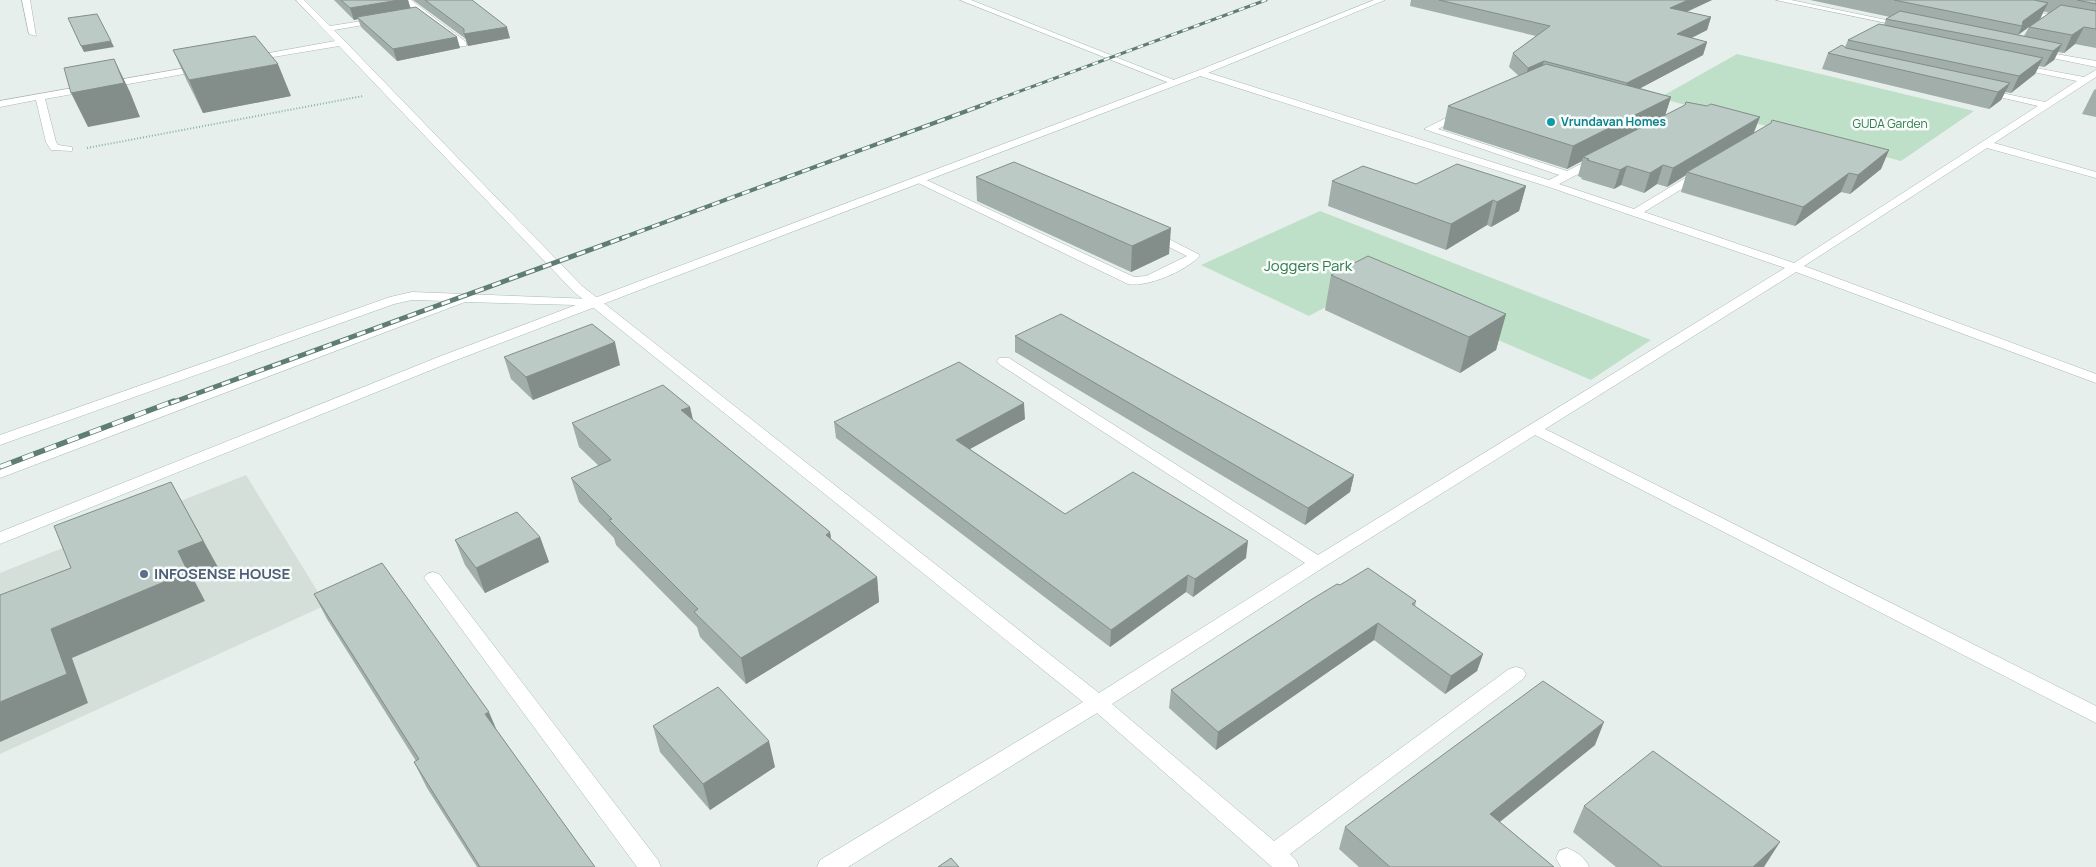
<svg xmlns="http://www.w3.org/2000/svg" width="2096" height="867" viewBox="0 0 2096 867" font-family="Manrope,sans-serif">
<rect width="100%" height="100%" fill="#e6efeb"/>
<path fill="#d4dfda" d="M246 475 326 605 0 754V573Z"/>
<path fill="#bfe0c8" d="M1737 54 1974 111 1901 161 1659 98Z
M1320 211 1651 340 1591 380 1368 284 1309 316 1201 265Z"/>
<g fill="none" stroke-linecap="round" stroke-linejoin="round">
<g stroke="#a8b8b2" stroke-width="1">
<path id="lane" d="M2019 9 2096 23V27L2022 13H2019Z
M433 572 439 574 658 860 661 867H637L427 582 424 578 427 574Z"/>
</g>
<g stroke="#a8b8b2" stroke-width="1">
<path id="street" d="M22 0H30L36 36 29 34Z
M296 0H304L330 26 381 18V22L334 30 582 286 1099 693 1305 563 999 364 997 361 999 358H1009L1318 555 1785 268 1546 186 1197 75V71H1203L1549 180 1559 175 1424 129 1460 111H1466V115L1438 129 1567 171 1593 158H1601V162L1559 184 1634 209 1697 171H1705L1706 173 1705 175 1644 212 1794 263 2038 106 1982 93V89L2045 102 2077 81 2014 68V64L2084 77 2096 70V77L1994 143 2096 172V178L1987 148 1804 266 2096 374V383L1796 272 1545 429 2096 706V723L1535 435 1324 567 1112 704 1274 841 1509 669 1516 667 1523 669 1526 674 1523 679 1290 854 1296 860 1299 867H1272L1097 713 848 867H817L820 860 1083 702 574 292 339 46 249 61V57L252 56 335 41Z
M402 0H411L466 42V46H460Z
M960 0H971L1179 82 1178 84H1172Z
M1776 0H1791L1910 25 1906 27Z
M2033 50 2096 61V67L2033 54Z
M203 65 207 68 206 70 45 99 56 142 58 145 72 147V151L51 150 46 142 36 100 0 107V101Z
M920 177 1134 277 1146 276 1187 256 1147 236 1145 234 1147 232H1155L1200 255C1189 270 1146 288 1128 284L916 182 915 180 916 178Z
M1567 848C1577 852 1585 857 1589 867H1561L1556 858 1559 851Z"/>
</g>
<g stroke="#a4bbb3" stroke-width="1">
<path id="secondary" d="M1374 0H1385L1203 75 451 362 0 544V532L441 356 576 305 465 302 0 478V468L446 301 412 300 394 304 0 445V435L390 297 412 292 592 299 1197 71Z"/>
</g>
<path stroke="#86b3a5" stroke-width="2" stroke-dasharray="1 2" stroke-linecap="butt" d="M87 148 363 96"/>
<use href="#lane" fill="#fff" fill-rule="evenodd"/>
<use href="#street" fill="#fff" fill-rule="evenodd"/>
<use href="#secondary" fill="#fff" fill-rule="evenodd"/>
<g stroke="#5f7d75" stroke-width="3">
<path id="rail-far3" d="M980 106 1266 0"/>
</g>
<g stroke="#5f7d75" stroke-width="4">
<path id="rail-far2" d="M622 238 983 105"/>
</g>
<g stroke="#5f7d75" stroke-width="5">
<path id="rail-far1" d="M171 403 625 237"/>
</g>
<g stroke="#5f7d75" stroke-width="5.5">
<path id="rail" d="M0 467 174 401"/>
</g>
<use href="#rail-far3" stroke="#f7fbf9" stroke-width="2" stroke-dasharray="6" stroke-linecap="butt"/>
<use href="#rail-far2" stroke="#f7fbf9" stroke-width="2.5" stroke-dasharray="8" stroke-linecap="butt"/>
<use href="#rail-far1" stroke="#f7fbf9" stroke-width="3" stroke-dasharray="9" stroke-linecap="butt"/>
<use href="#rail" stroke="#f7fbf9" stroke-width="4" stroke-dasharray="12" stroke-linecap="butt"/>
</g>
<path fill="#a1aea9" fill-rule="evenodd" d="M334 0H408L410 8 460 48 397 61 361 27 358 19 354 20Z
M413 0H472L510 38 468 46 466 39Z
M1411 0H1712L1687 12 1711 17 1707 30 1691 38 1707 42 1703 55 1640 88 1671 97 1665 115 1754 132 1889 150 1881 169 1850 194 1841 192 1795 226 1681 192 1686 175 1667 187 1657 184 1644 193 1621 185 1614 189 1581 179 1582 178 1578 176 1582 161 1567 169 1443 129 1448 106 1519 76 1509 67 1513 53 1536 36 1410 6Z
M1810 0H2096V48L2075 44 2064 53 2058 52 2054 60 2044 67 2039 66 2035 74 2011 93 2005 92 2001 100 1989 109 1822 69 1828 53 1845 47 1848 40 1884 25 1886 19 1890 17ZM2043 11 2049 13 2029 27 2024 36 2018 35 2040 19Z
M173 50 291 96 203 113 187 81Z
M2096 89V117L2082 114 2094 90Z
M976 177 1169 254 1131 272 977 201Z
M1332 181 1416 184 1526 186 1519 211 1491 227 1487 225 1446 250 1328 206Z
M1331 275 1506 314 1496 350 1460 373 1325 310Z
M1015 336 1354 475 1350 492 1305 525 1015 352Z
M504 357 620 365 533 400 511 379Z
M690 407 693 420 830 532 831 539 877 577 879 602 746 684 700 637 697 627 616 545 614 538 579 502 571 478 599 466 579 447 572 423Z
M1025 419 970 449 1065 514 1246 558 1193 597 1186 592 1110 647 836 438 834 422Z
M540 537 549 562 485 593 465 565 455 540Z
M1340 585 1416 601 1415 607 1483 654 1477 671 1445 694 1374 640 1216 750 1169 708 1171 690Z
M314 594 497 731 595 867H477L427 788 414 762 416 761 327 619Z
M653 726 775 767 710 810 660 752Z
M1595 745 1500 822 1554 867H1359L1339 849 1345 827Z
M1584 806 1764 867H1616L1573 832Z"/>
<path fill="#838d89" d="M399 0H408L411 10 357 17 358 19 354 20 350 8Z
M1688 0H1712L1666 21 1670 8Z
M2048 3 2040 19 2018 35 2022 26 2023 21Z
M1711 17 1707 30 1672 48 1677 34Z
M507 27 510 38 468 46 464 34Z
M2084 27 2075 44 2064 53 2072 35Z
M457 37 460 48 397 61 393 49Z
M111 41 114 47 84 52 81 46Z
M1707 42 1703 55 1622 98 1627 83Z
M2062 44 2054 60 2044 67 2053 51Z
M2043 58 2035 74 2011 93 2019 76Z
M114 59 130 92 140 117 88 127 71 93Z
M1544 61 1540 75 1524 82 1528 68Z
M278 64 291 96 203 113 189 80Z
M2010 83 2001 100 1989 109 1998 92Z
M1671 97 1664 119 1583 157 1582 161 1567 169 1573 146Z
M1760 117 1753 135 1687 172 1686 175 1667 187 1673 168Z
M1889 150 1881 169 1850 194 1858 175Z
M1663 165 1657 184 1644 193 1650 173Z
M1627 166 1621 185 1614 189 1620 170Z
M1849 173 1841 192 1795 226 1803 207Z
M1526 186 1519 211 1491 227 1497 202Z
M1493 200 1487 225 1446 250 1451 224Z
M1171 228 1169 254 1131 272 1132 246Z
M1506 314 1496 350 1460 373 1469 337Z
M615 342 620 365 533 400 526 377Z
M1024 403 1025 419 957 456 956 440Z
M690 407 695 430 681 410Z
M1354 475 1350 492 1305 525 1308 508Z
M171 482 219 569 194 580 205 601 72 658 88 703 0 742V702L51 629Z
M830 532 834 557 826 535Z
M540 537 549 562 485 593 476 568Z
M1248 541 1246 558 1193 597 1195 579Z
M1188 575 1186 592 1110 647 1111 630Z
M877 577 879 602 746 684 741 658Z
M1378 623 1374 640 1216 750 1218 732Z
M1483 654 1477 671 1445 694 1451 676Z
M489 712 500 738 485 714Z
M1604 722 1595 745 1482 836 1490 814Z
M769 741 775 767 710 810 703 784Z
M1780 842 1764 867H1753Z"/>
<path fill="#bbcac4" stroke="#838d89" d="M341 0H399L350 8Z
M425 0H472L507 27 464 34V29Z
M1439 0H1688L1670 8 1711 17 1677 34 1707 42 1627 83 1544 61 1528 68 1513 53 1550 26Z
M1894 0H2034L2048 3 2023 21 2022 26Z
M2077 0H2096V4Z
M2061 5 2096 11V29L2084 27 2072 35 2029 27Z
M416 7 457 37 393 49 357 17Z
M1900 11 2062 44 2053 51 1886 19Z
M97 14 111 41 81 46 68 18Z
M1879 24 2043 58 2019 76 1848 40Z
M255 36 278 64 189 80 173 50Z
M1842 45 1846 48 2010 83 1998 92 1828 53Z
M114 59 124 83 71 93 64 68Z
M1546 64 1671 97 1573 146 1448 106Z
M1686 102 1707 106 1711 104 1760 117 1673 168 1663 165 1650 173 1627 166 1620 170 1587 160 1589 159 1583 157 1685 105Z
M1772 120 1889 150 1858 175 1849 173 1803 207 1687 172 1771 123Z
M1014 162 1171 228 1132 246 976 177Z
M1457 164 1526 186 1497 202 1493 200 1451 224 1332 181 1363 166 1416 184Z
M1368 256 1506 314 1469 337 1331 275Z
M1061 314 1354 475 1308 508 1015 336Z
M592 324 615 342 526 377 504 357Z
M959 362 1024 403 956 440 1065 514 1133 472 1248 541 1195 579 1188 575 1111 630 834 422Z
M663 385 690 407 681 410 830 532 826 535 877 577 741 658 694 612 698 609 609 520 612 519 571 478 611 460 572 423Z
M171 482 203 541 178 551 188 572 51 629 67 674 0 702V595L71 568 54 526Z
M517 512 540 537 476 568 455 540Z
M382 563 489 712 485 714 595 867H480L414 762 419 759 314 594Z
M1368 568 1416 601 1412 604 1483 654 1451 676 1378 623 1218 732 1171 690 1309 601 1337 584 1340 585Z
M1543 681 1604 722 1490 814 1554 867H1390L1345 827Z
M718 687 769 741 703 784 653 726Z
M1653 751 1780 842 1753 867H1662L1584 806Z
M951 858 959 867H938Z"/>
<circle fill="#0f9aa8" stroke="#f7fbf9" stroke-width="2" cx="1551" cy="122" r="5"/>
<circle fill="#5c6f8a" stroke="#f7fbf9" stroke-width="2" cx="144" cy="574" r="5"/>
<g text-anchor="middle" stroke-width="5" stroke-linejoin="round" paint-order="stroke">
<g font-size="12" font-weight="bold" fill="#0d838f" stroke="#f7fbf9" text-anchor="start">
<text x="1561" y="126">Vrundavan Homes</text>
</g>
<g font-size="12" fill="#2d7a4b" stroke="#f7fbf9">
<text x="1890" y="128">GUDA Garden</text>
</g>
<g font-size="15" fill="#2d7a4b" stroke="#f7fbf9">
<text x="1308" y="271">Joggers Park</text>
</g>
<g font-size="15" font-weight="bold" fill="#4e5e75" stroke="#f7fbf9" text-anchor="start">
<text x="154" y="579">INFOSENSE HOUSE</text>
</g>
</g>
</svg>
